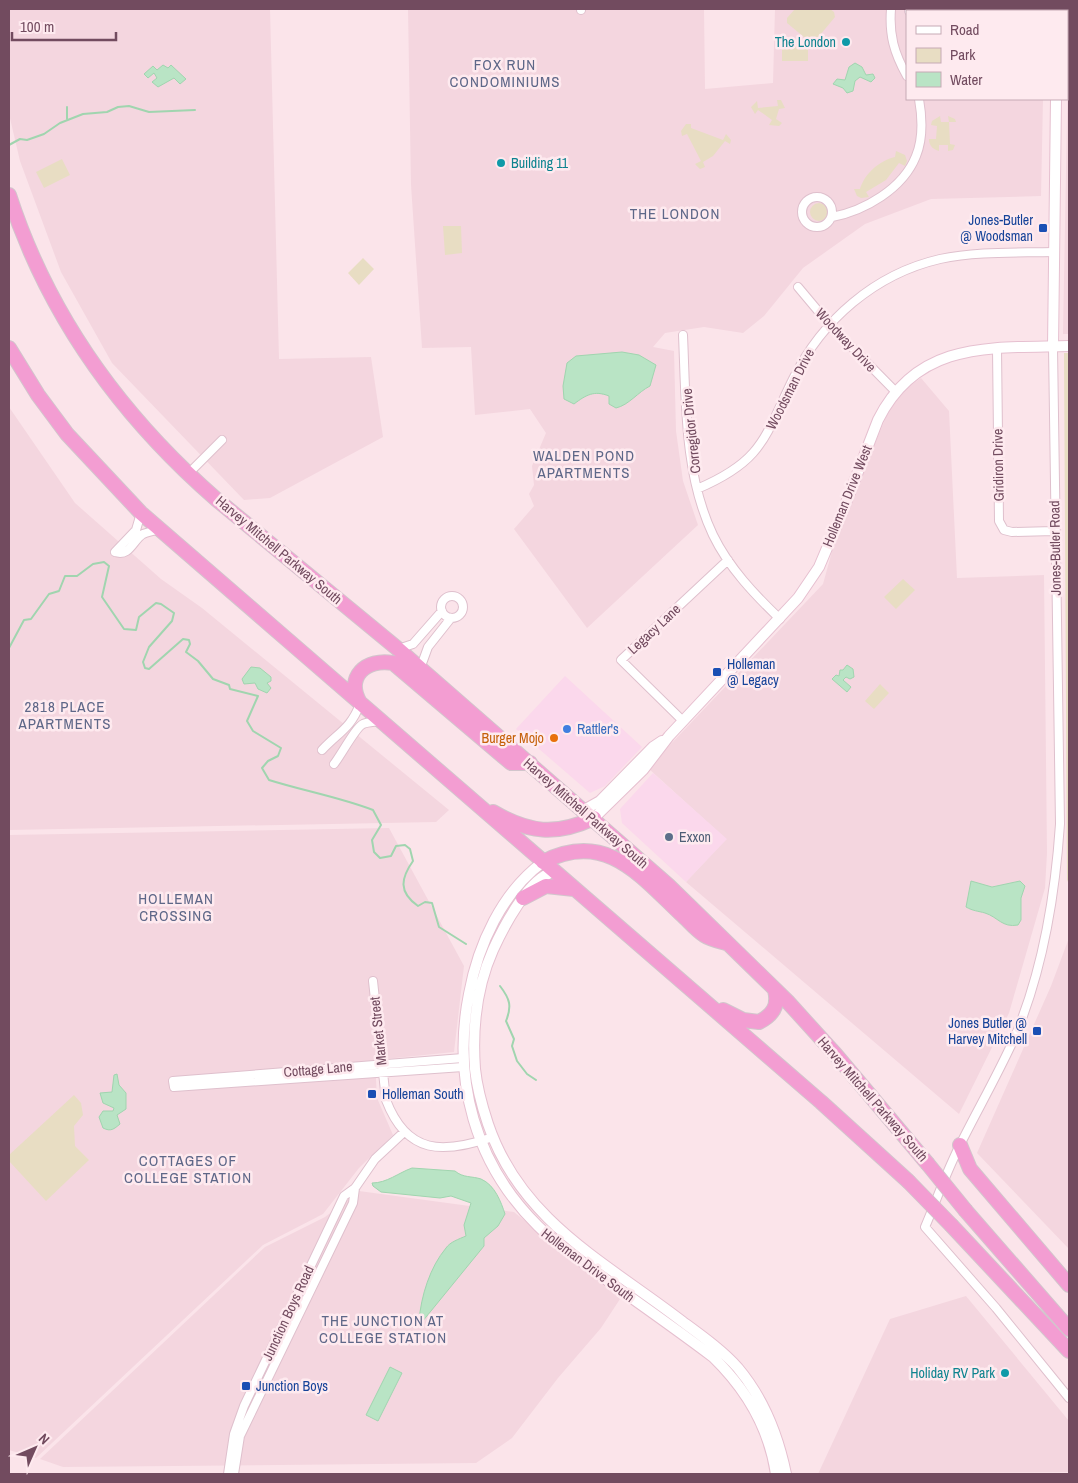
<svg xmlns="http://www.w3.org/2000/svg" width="1078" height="1483" viewBox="0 0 1078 1483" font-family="'Archivo Narrow',sans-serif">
<rect width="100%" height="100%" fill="#fbe4ea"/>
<path fill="#f4d6df" d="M9 9H270L279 359 371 357 383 437 270 498 244 500 112 363 61 272 20 161 9 114Z
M408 9H704L705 89 773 83 775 9H935V11H907V99H1043L1041 196 931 199 865 224 803 268 764 316 743 333 704 327 665 333 653 347 674 351 676 431 683 481 698 525 587 628 514 529 534 506 529 494 534 485 532 466 546 433 530 409 475 415 471 347 422 348 411 185Z
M1069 9V334H1063Z
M921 378 949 411 957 578 1044 575 1047 853 1045 888 1009 1013 959 1114 686 882 726 839 648 768 823 584 836 537 889 410 904 390Z
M9 407 75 503 161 579 202 608 449 810 436 822 9 830Z
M389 828 464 966 454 1052 375 1060 377 1098 393 1135 359 1168 323 1214 263 1245 36 1458 9 1450V835Z
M1069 938V1249L977 1153 1051 986Z
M359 1191 514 1212 620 1299 601 1328 558 1378 512 1438 476 1463 63 1467 40 1459 265 1247 325 1217Z
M966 1296 1069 1421V1472L818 1474 890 1319Z"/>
<path fill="#fbd8ec" d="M565 676 642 747 605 786 590 793 516 729Z
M653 773 727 839 686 882 622 823 620 809Z"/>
<path fill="#e8ddc3" d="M795 9H830L834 12 835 17 815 41 810 42 787 23V18Z
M935 9H1046V11H935Z
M782 42H808V61H782Z
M777 100H781L785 108 779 109 776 119 782 123 779 126 769 125 772 120 758 110 755 114 751 107 757 101 758 108 778 106Z
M940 116 941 122H949L948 116 955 119 956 122H949L950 144 955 145 953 150 948 151V145H939V151C933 149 929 146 929 139H936L937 126 931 125 932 121Z
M686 124H691V128L723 140 726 134 731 140 730 144 725 141 713 156 703 162 705 167 700 169 695 164 701 161 687 134 682 136 681 131Z
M896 151 905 155 907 161 905 166 899 163 886 180 866 192 869 197 861 198 857 196 854 189H860C865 173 879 161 895 157Z
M62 159 70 175 44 188 36 172Z
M810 212a9 9 0 1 1 18 0a9 9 0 1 1-18 0Z
M443 226H461L462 253 445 255Z
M363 258 374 269 359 285 348 273Z
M1064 353H1069V877L1067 882Z
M903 579 915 590 896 609 884 597Z
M880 684 889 693 874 709 865 701Z
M74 1095 81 1103 83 1115 74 1126 75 1146 89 1160 46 1201 9 1161V1155Z"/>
<path fill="#b9e4c5" stroke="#a0d5af" d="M855 63 862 67 866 75 873 74 875 78 871 82 860 77 855 81 853 91 847 93 843 88 833 84 837 79 845 80 849 67Z
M163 65 168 68 171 65 186 79 180 84 174 78 158 87 152 82 157 78 154 73 148 78 144 74 153 66 157 70Z
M622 352 639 355 656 365 650 386C638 392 629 405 616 408L609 404V396C594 390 586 395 574 404L564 399 563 386 567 363 576 356Z
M847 665 853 669 854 677 850 679 846 677 843 680 851 687 847 692 832 679 836 675 839 676 840 670H843Z
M251 667 260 668 271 677V681L267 683 271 688 267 693 258 689 255 683 244 684 242 679Z
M971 881 992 887 1020 881 1025 886 1021 898V920L1018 925C1002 928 998 917 985 913 978 911 973 911 966 907Z
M117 1074 119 1085 126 1093V1109L117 1115 120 1124C114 1129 111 1132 103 1128L99 1117 103 1111H113L114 1108 103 1103 100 1093 112 1092 114 1075Z
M412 1168 455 1171C463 1178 472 1176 481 1179 495 1185 501 1202 505 1214L498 1226 484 1238V1246L422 1322 419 1321C421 1296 430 1267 446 1248 450 1242 459 1239 466 1236L464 1225 471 1203 451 1196 440 1198 381 1192 373 1186 372 1183C387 1183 398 1173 412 1168Z
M390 1367 402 1373 378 1421 366 1415Z"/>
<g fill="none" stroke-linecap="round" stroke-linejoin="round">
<path stroke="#a0d5af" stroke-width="2" d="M67 107V119
M9 145 20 139 27 140 44 134 60 123 83 114 107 112 118 107 129 106 149 112 195 110
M9 648 24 620 31 619 49 594 59 591 65 576H77L93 564 104 562 109 566 102 597 124 629 136 630 139 617 156 603 161 604 174 613 172 621 149 647 143 662 145 668 149 669 183 639 189 640 190 644 186 652 198 661 213 679 229 685 230 689 258 696 247 721 253 731 281 748 278 756 268 761 262 768 269 780C304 791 339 797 373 810L381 825 372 840 374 852 380 858 391 856 396 846 405 845 410 849 413 861C401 878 398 892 418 906L425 902 432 903 439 927 466 944
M500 986C510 999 512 1006 506 1021L514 1039 512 1046 517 1061 527 1074 536 1080"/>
<g stroke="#dfc0cd" stroke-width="10">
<path id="street" d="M891 9C889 35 894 53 907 76
M909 9V11
M581 10V9
M802 212a15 15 0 1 1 30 0a15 15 0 1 1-30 0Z
M832 217C864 211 903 189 916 156 923 139 922 116 919 99
M798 287 829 324 895 391
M683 335C686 402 684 474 713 535 729 568 755 595 780 619
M1053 347 1060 824C1055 898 1043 972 1013 1041 997 1076 978 1109 961 1143 947 1170 937 1199 925 1227L996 1308 1069 1398
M997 349 999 521 1004 530 1012 532 1054 531
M188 474 222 440
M697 489C763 461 764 438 793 379 822 320 875 274 940 259 977 251 1016 253 1054 252
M115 552C130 557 133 540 143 534 148 532 154 531 159 529
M115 552 136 530 141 513
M441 607a11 11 0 1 1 22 0a11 11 0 1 1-22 0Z
M398 649 413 644 442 611
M420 669 428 647 451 618
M683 721 621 660 728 560
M322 750C339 732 351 728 360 704
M334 764C341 755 356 727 363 724 368 722 375 722 380 721
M373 981 386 1100C407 1155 443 1154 493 1137
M463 1058 173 1081 174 1087 463 1067
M228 1474 234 1434 244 1406 344 1196 355 1188 375 1159 404 1132
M234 1474 240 1436 353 1203 355 1188"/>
</g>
<g stroke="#e6c0d0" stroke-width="12">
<path id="secondary" d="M1058 11V9
M1053 347 1056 99
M584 810 600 801 653 747 662 741
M594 818 643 770 669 736 798 598 819 567 844 508 878 420C918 340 992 348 1069 346
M543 862C502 892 478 945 469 994 452 1080 475 1164 538 1226 560 1248 587 1265 612 1284 646 1308 680 1332 713 1357 747 1390 769 1427 776 1474
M554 872C529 877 503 928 493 950 476 988 472 1027 475 1069 477 1088 482 1106 488 1124 521 1222 607 1263 683 1322 702 1336 723 1351 738 1368 764 1399 778 1435 786 1474"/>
</g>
<g stroke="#d2c5cc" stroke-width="16">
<path id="highway" d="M9 195C48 315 121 416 216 499L398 649 668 885 787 1001 836 1055 927 1163
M9 348 38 395 67 434 141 513 821 1102 908 1181
M360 703C345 677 366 658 393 663L511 763H530
M493 812C529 833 556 836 594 818
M543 862C605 830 639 874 681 914 688 920 696 930 704 935 710 939 719 941 726 943
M523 898 546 886 574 889
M723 1010 743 1020 759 1022C773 1015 779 1006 775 990
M960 1145 970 1169 1069 1285
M966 1211 1069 1329
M952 1226 1069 1351"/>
</g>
<use href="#street" stroke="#fff" stroke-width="8"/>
<use href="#secondary" stroke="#fff" stroke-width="10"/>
<use href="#highway" stroke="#f39dd2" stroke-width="14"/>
<g stroke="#d2c5cc" stroke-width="16" stroke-linecap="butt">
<path id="highway-bridge" d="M927 1163 966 1211
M908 1181 952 1226"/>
</g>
<use href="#highway-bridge" stroke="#f39dd2" stroke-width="14"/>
</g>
<g fill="#0f9aa8" stroke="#feeaef" stroke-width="2">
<circle cx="846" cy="42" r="5"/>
<circle cx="501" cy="163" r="5"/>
<circle cx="1005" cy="1373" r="5"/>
</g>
<g fill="#1a4fb4" stroke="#feeaef" stroke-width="2">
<rect x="1038" y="223" width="10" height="10" rx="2.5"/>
<rect x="712" y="667" width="10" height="10" rx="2.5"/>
<rect x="1032" y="1026" width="10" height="10" rx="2.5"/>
<rect x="367" y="1089" width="10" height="10" rx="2.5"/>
<rect x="241" y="1381" width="10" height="10" rx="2.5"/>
</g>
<circle fill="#3f7fe0" stroke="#feeaef" stroke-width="2" cx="567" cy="729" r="5"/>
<circle fill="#e8710a" stroke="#feeaef" stroke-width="2" cx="554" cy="738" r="5"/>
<circle fill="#5c6f8a" stroke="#feeaef" stroke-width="2" cx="669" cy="837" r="5"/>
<g text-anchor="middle" stroke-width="5" stroke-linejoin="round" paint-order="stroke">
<g font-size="14" fill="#0d838f" stroke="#feeaef" text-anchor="end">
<text x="836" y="47">The London</text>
<text x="511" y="168" text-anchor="start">Building 11</text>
<text x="995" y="1378">Holiday RV Park</text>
</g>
<g font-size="14" fill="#164399" stroke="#feeaef" text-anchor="start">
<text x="1033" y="225" text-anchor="end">Jones-Butler<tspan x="1033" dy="16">@ Woodsman</tspan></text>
<text x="727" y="669">Holleman<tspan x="727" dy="16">@ Legacy</tspan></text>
<text x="1027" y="1028" text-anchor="end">Jones Butler @<tspan x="1027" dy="16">Harvey Mitchell</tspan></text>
<text x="382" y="1099">Holleman South</text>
<text x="256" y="1391">Junction Boys</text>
</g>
<g font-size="14" fill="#724b5f" stroke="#feeaef">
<text transform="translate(846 340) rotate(47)" y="5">Woodway Drive</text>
<text transform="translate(790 389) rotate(-63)" y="5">Woodsman Drive</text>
<text transform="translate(691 431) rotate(-96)" y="5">Corregidor Drive</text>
<text transform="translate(998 465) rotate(-91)" y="5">Gridiron Drive</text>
<text transform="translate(847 496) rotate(-68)" y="5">Holleman Drive West</text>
<text transform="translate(1055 548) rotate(-91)" y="5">Jones-Butler Road</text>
<text transform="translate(279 550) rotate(40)" y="5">Harvey Mitchell Parkway South</text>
<text transform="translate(654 629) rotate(-43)" y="5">Legacy Lane</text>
<text transform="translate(586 813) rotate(41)" y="5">Harvey Mitchell Parkway South</text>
<text transform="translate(378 1031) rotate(-96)" y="5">Market Street</text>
<text transform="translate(318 1069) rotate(-5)" y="5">Cottage Lane</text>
<text transform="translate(873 1099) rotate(49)" y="5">Harvey Mitchell Parkway South</text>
<text transform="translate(588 1265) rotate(37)" y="5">Holleman Drive South</text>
<text transform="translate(288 1313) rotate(-65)" y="5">Junction Boys Road</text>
</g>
<g font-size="14" fill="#366cbe" stroke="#feeaef" text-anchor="start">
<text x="577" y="734">Rattler's</text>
</g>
<g font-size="14" fill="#c56008" stroke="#feeaef" text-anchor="end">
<text x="544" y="743">Burger Mojo</text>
</g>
<g font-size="14" fill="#4e5e75" stroke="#feeaef" text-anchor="start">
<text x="679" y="842">Exxon</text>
</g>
<g font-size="15" letter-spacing="1" fill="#5e6788" stroke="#feeaef">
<text x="505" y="70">FOX RUN<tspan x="505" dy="17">CONDOMINIUMS</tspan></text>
<text x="675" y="219">THE LONDON</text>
<text x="584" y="461">WALDEN POND<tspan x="584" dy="17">APARTMENTS</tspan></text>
<text x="65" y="712">2818 PLACE<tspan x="65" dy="17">APARTMENTS</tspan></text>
<text x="176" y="904">HOLLEMAN<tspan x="176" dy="17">CROSSING</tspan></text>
<text x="188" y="1166">COTTAGES OF<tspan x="188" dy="17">COLLEGE STATION</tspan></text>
<text x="383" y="1326">THE JUNCTION AT<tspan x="383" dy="17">COLLEGE STATION</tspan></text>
</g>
</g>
<rect width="1078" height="1483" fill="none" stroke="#724b5f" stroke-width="20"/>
<rect x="906" y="10" width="162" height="90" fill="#feeaef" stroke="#c6aab5"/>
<rect x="916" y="26" width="25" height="8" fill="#ffffff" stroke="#c6aab5"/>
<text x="950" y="35" font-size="15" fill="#724b5f">Road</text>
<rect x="916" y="48" width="25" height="15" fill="#e8ddc3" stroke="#c6aab5"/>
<text x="950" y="60" font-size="15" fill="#724b5f">Park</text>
<rect x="916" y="72" width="25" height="15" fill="#b9e4c5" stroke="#c6aab5"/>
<text x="950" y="85" font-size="15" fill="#724b5f">Water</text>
<g transform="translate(35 1448) rotate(45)" stroke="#feeaef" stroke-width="4" paint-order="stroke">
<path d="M0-4L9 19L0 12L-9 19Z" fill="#724b5f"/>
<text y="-8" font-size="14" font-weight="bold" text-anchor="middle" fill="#724b5f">N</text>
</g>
<path d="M12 32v8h104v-8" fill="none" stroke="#724b5f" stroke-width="2.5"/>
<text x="20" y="32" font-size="15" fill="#724b5f" stroke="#feeaef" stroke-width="4" paint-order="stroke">100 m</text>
</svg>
